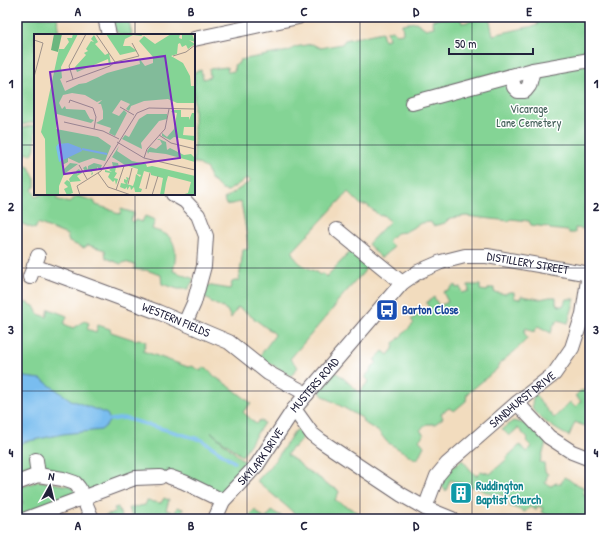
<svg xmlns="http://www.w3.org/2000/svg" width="607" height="536" viewBox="0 0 607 536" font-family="'Patrick Hand',sans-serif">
<rect width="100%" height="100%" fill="#fff"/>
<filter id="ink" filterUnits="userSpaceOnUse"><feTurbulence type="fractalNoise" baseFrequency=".025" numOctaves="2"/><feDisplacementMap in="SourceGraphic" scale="8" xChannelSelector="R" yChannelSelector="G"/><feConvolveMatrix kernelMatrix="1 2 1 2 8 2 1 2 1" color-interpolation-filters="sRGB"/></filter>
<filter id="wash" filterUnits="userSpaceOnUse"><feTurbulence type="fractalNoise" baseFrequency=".012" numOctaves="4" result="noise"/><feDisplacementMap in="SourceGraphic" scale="16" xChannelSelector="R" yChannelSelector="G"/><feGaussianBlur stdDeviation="0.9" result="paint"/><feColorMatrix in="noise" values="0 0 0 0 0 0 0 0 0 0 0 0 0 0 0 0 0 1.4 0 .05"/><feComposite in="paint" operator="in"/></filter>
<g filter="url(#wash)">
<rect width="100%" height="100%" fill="#f2dcbe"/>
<path fill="#84d495" stroke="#537b68" d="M18 17H57L59 35H35V122L17 126Z
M460 17 462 23 472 21V17H489L493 35 538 25 536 17H590V225L584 224V229L575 228V233H569L568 231 550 229 548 227 531 225 529 221 511 219 509 221 466 216 450 218 445 223 433 226 431 222 421 223 405 232 396 233 388 241 394 247 381 258 368 244 390 221 383 215 380 216 367 205H361L348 192 292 252C299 268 309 266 320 275L322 273 326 277 352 250 368 263 363 273 336 303V305L290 359 298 367 291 376 259 357 275 335 274 333C261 325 251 315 238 307L231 318 227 310 213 303 201 294 206 285 230 289 232 282 239 280 243 250 248 249 247 236 241 202 226 205 224 199 251 181 247 178 228 191 222 190 210 178 207 169 195 162 194 164V72L201 70 203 79 210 77 209 69 227 67 228 72 235 71 234 65 238 64 240 60 289 51 295 47 312 44 320 48 342 44 345 40 382 32 384 40 389 39 387 31 393 30 396 34 403 33 402 24 416 22 426 29 434 27 432 20C442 18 451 18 460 17Z
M127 20 129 22 132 35H121L113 29 112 22Z
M35 125V148L32 155 26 153 22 165 29 167 35 179V187L32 189 36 197 42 194H58L56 199 69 203 77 196 94 201 96 205 112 210 115 213 120 214 121 209 134 213 131 221 134 222 135 220 142 222 145 216 155 220 152 229C156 231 162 232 167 235 178 243 176 260 173 271L194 279 188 289H178L162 284 161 275 146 270H140L134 269 135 265 125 262 121 264 106 258 105 250 88 245 84 248 69 242 67 235 38 223 35 229 17 222V129Z
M455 285 456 288 460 287 462 293 469 291 468 285H480V290L487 291 489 288H494V292L505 294 509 292H514V298L520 299 521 296 540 299 550 297H556V303L559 306H563L566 299H575L568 323 558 320 553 326 551 333 538 326 534 332 526 328 524 332 527 339 514 352 512 353 499 364 497 369 467 394 466 401 454 411 449 408 441 414 443 418 435 424H427L420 430 424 435 419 440 424 446 417 460 387 442 379 432 363 422 362 418 323 396 317 388 334 371 342 377 359 392 369 381 365 377 377 362 374 360 383 351 388 355 393 349 394 343 414 323 411 320 417 315H420L429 307 426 303 434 297 439 306 448 302 443 292 450 289 451 287Z
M25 302 34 306 38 314 47 317 49 309 67 316 64 324 73 328 84 321 89 323 87 329 96 332 98 325 110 329 111 332 135 340 139 339 146 342 143 351 188 367 192 366 201 371 203 367 209 370 214 376 233 389 251 403 243 412 256 424 260 420 264 423 242 456 211 432 246 463 219 495 187 478 84 490 32 469 17 480V312L21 313Z
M589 385 590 386V422L584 426 575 422 569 436C561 433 535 416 533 409 531 403 533 398 535 393L540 402 554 418 570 402 575 407 581 401 575 396 580 391 586 390Z
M513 421 526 424 546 443 540 462 544 463 545 472 548 474 545 483 551 486 556 483 561 484 564 477 570 480 572 482 583 487 584 495 590 498V519H554C549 517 547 514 541 512L543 508 537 506 536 510 530 507 525 512 510 506V498L498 494 493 495 475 487H472L450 480 446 491 442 486V476L462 460 476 476 481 471 490 474 507 459V457L520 445 526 452 532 447 526 441 528 439 518 428 509 436 502 429Z
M297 430 302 431 305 434 294 448 292 447 287 455 299 463 303 468 321 479 325 484 337 489 339 492 335 500 359 513 357 516 363 519H301L257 481 277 458 294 432Z
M39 481 70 486 77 493 23 515 17 519V506L23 503 18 488Z
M164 498 169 500 166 510 175 513 177 507 183 509 179 517 183 519H133L129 508 145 505 147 501 161 503Z
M118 507 122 519H104L103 517 116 512 114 508Z
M255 509 256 511 265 519 272 511 285 518 284 519H247Z"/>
<path fill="#79bdef" stroke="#4e7095" d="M17 376 41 379 71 400 107 414 110 420 106 426 101 430 63 434 24 442 17 446Z"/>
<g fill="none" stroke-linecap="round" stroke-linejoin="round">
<path stroke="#79bdef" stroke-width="3.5" d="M110 420 124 418 202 440 234 462"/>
</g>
</g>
<g filter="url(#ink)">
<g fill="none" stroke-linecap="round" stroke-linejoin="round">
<g stroke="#6b6369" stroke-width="16">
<g id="minor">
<path d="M105 17 109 35"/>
<path d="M194 39 298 17"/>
<path d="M511 76 514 87 518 91H525L529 86 533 70"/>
<path d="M412 103 533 70 590 60"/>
<path d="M173 194 185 201 198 215 206 236 204 266 194 303 185 323"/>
<path d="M337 230 402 283"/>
<path id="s1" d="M34 266 158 312 229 342 268 373 307 394"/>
<path d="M30 277 38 256"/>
<path d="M517 403 549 437 572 452 590 459"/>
<path d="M294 409 312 434 321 441 402 495 425 508 452 519"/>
<path d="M36 460 38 475"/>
<path d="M170 477 184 482 223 501"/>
<path d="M17 483 38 475 63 479 75 483 79 488 92 519"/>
<path id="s2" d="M425 508 437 476 447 464 517 403 554 374 572 348 583 314 589 273"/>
<path d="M26 519 135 478 160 477"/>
<path id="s3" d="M215 519 223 501 257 465 294 409 402 283 418 272 441 262 465 256H487L590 274"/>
</g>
</g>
<use href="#minor" stroke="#fff" stroke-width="14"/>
</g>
</g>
<path fill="none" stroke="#22223b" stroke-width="1" stroke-opacity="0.55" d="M135 17V35M247 17V519M360 17V519M472 17V519M17 145H35M194 145H590M135 194V519M17 268H590M17 391H590"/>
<defs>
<g id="bus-square" transform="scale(1.15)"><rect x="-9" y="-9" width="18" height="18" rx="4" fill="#1a4fb4" stroke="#fff"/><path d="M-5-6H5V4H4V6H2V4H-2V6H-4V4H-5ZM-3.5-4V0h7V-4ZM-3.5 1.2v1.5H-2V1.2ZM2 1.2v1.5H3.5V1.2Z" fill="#fff"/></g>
<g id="building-square" transform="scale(1.15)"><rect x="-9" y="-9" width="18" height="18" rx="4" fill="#0f9aa8" stroke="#fff"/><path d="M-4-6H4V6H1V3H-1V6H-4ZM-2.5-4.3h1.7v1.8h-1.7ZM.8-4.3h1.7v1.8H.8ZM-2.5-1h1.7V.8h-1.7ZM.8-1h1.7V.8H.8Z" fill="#fff"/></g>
</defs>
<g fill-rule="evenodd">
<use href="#bus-square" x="387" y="310"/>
<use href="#building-square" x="461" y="493"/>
</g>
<g text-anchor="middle" stroke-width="3" stroke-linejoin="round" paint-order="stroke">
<g font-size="12" fill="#44605a" stroke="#fff">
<text x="529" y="113">Vicarage<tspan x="529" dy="14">Lane Cemetery</tspan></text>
</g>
<g font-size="12" fill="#22223b" stroke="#fff">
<text dy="4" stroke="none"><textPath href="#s3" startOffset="435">DISTILLERY STREET</textPath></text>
<text dy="4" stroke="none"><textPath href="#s1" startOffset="152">WESTERN FIELDS</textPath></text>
<text dy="4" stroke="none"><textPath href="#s3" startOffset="168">MUSTERS ROAD</textPath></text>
<text dy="4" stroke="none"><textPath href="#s2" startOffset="149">SANDHURST DRIVE</textPath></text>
<text dy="4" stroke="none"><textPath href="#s3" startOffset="78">SKYLARK DRIVE</textPath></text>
</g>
<g font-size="12" font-weight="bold" fill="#164399" stroke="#fff" text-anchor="start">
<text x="402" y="314">Barton Close</text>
</g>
<g font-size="12" font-weight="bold" fill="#0d838f" stroke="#fff" text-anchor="start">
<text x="476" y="490">Ruddington<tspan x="476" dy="14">Baptist Church</tspan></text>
</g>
</g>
<g transform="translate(34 34)">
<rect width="161" height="161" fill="#f2dcbe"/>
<path d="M39 0H44L27 33 28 44 26 45 31 57 45 50 52 49 73 39 106 30 105 24 111 32 119 29V23L105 7 110 2 121 10 137 0H146L145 4 148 5V0H158L161 8 155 6 161 10 154 15 152 11 148 13 146 9 144 10 143 20 137 22 149 29 156 42 157 52H161V69H143L134 65 110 67 97 72 95 77 92 75 96 70 87 66 78 79 85 82 90 76 93 79 81 102 75 99 77 94 62 89 69 85V77L67 70H64L68 66 63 68 51 61 38 59 29 61 25 69 28 75 31 72 32 75 51 76 56 85 60 86 57 89 23 80 22 95 64 103 77 112 71 127 59 124 45 129 34 124V128L28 131 29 136 36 129 44 130 30 140 25 152V161H12L11 105 7 98 25 15H30L35 8 33 4H38ZM72 0H107L108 2 99 1 91 5 89 12H96L103 17 86 21ZM60 1 64 8 61 10 71 21 75 19 77 30 75 31 74 25 43 38 41 33 52 21 50 19 54 17 52 15 57 7 60 8 57 5ZM139 76H147V83H155V86L158 79H161V93H150L149 101 161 102V107L140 103 136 106 128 102V99L133 103 140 95 143 79 137 78ZM113 80H133V85L125 87 107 109 108 115 88 105 91 101 95 103 105 85ZM125 105 132 108 133 116 136 114 150 121 157 120 161 124V128L132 120 115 118 114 120 113 117 116 113 122 115 128 110 126 106H123ZM85 112 83 117 98 127 112 130 113 133 118 132 161 142V161H147L154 159 157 148 134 142 132 149H130H132L130 161H126L129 144 117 141V139L110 137 105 154 108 155 107 158H101L100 153 97 156 96 152 93 156V153L91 155 86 153 87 149 92 150 90 148V145L93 146 92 143 95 144 93 150 99 152 101 146 104 147 101 146 102 140 106 143 107 141 103 140 104 135 91 131 78 123ZM78 128 84 129 85 133H82L81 138 83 139 80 144 84 145 82 151 81 146 79 148 74 143 76 139 71 138V136L78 138 75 136 79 133ZM60 129 68 131 66 136 63 133V136L58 137 59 140 57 141 58 138 51 137 49 134 52 132 54 136V132ZM45 135 48 139 43 142 47 147 36 148 39 159 33 161 30 155 34 153 30 149 33 146 36 148 35 145 41 138 44 140 42 137Z" fill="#84d495"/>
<path d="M20 0H28L24 18 17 16Z" fill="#6bb67e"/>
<path d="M34 109 47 114 48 117 25 128 22 113 24 110Z" fill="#79bdef"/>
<path fill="none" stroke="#79bdef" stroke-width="2" d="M48 115 73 120"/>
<path fill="none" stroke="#9f928a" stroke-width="1" d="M62 0 81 28 105 22M0 6 9 9 0 43M98 9 105 22M139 22 152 18 161 11M39 45 35 32 52 0M32 48 76 32 81 28M35 69 36 66 59 74 62 83 60 95M86 73 100 81M30 88 69 97 85 105M125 101 137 109 161 115M83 108 110 124 161 136M110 124 113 115 131 95 135 75M45 131 53 145M64 139 74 153 97 161M94 150 98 134M112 155 116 139M82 156 90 132M46 161 43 152 67 137 103 79 115 74 161 75M118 161 124 142"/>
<path fill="#7b2cbf" fill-opacity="0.15" stroke="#7b2cbf" stroke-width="2" d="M131 22 146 124 30 140 16 38Z"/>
<rect width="161" height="161" fill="none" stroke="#22223b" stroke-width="2"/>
</g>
<rect width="607" height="536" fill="none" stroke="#fff" stroke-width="44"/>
<g transform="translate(50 486) rotate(8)" stroke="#ffffff" stroke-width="3" paint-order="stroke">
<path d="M0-3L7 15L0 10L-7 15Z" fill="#22223b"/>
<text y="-6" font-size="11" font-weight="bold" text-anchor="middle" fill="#22223b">N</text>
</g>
<path d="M449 48v6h84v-6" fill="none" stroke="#22223b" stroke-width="2"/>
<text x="455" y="48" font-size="12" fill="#22223b" stroke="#ffffff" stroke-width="3" paint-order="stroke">50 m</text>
<rect x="22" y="22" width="563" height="492" fill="none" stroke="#22223b" stroke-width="1.5"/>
<g font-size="13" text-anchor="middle" font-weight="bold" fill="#22223b">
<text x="78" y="16">A</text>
<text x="191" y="16">B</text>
<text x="304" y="16">C</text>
<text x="416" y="16">D</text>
<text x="529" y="16">E</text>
<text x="11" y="88">1</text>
<text x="596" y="88">1</text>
<text x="11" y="211">2</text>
<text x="596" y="211">2</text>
<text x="11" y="334">3</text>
<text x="596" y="334">3</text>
<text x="11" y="457">4</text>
<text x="596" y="457">4</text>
<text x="78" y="530">A</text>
<text x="191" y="530">B</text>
<text x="304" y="530">C</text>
<text x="416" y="530">D</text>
<text x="529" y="530">E</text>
</g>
</svg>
